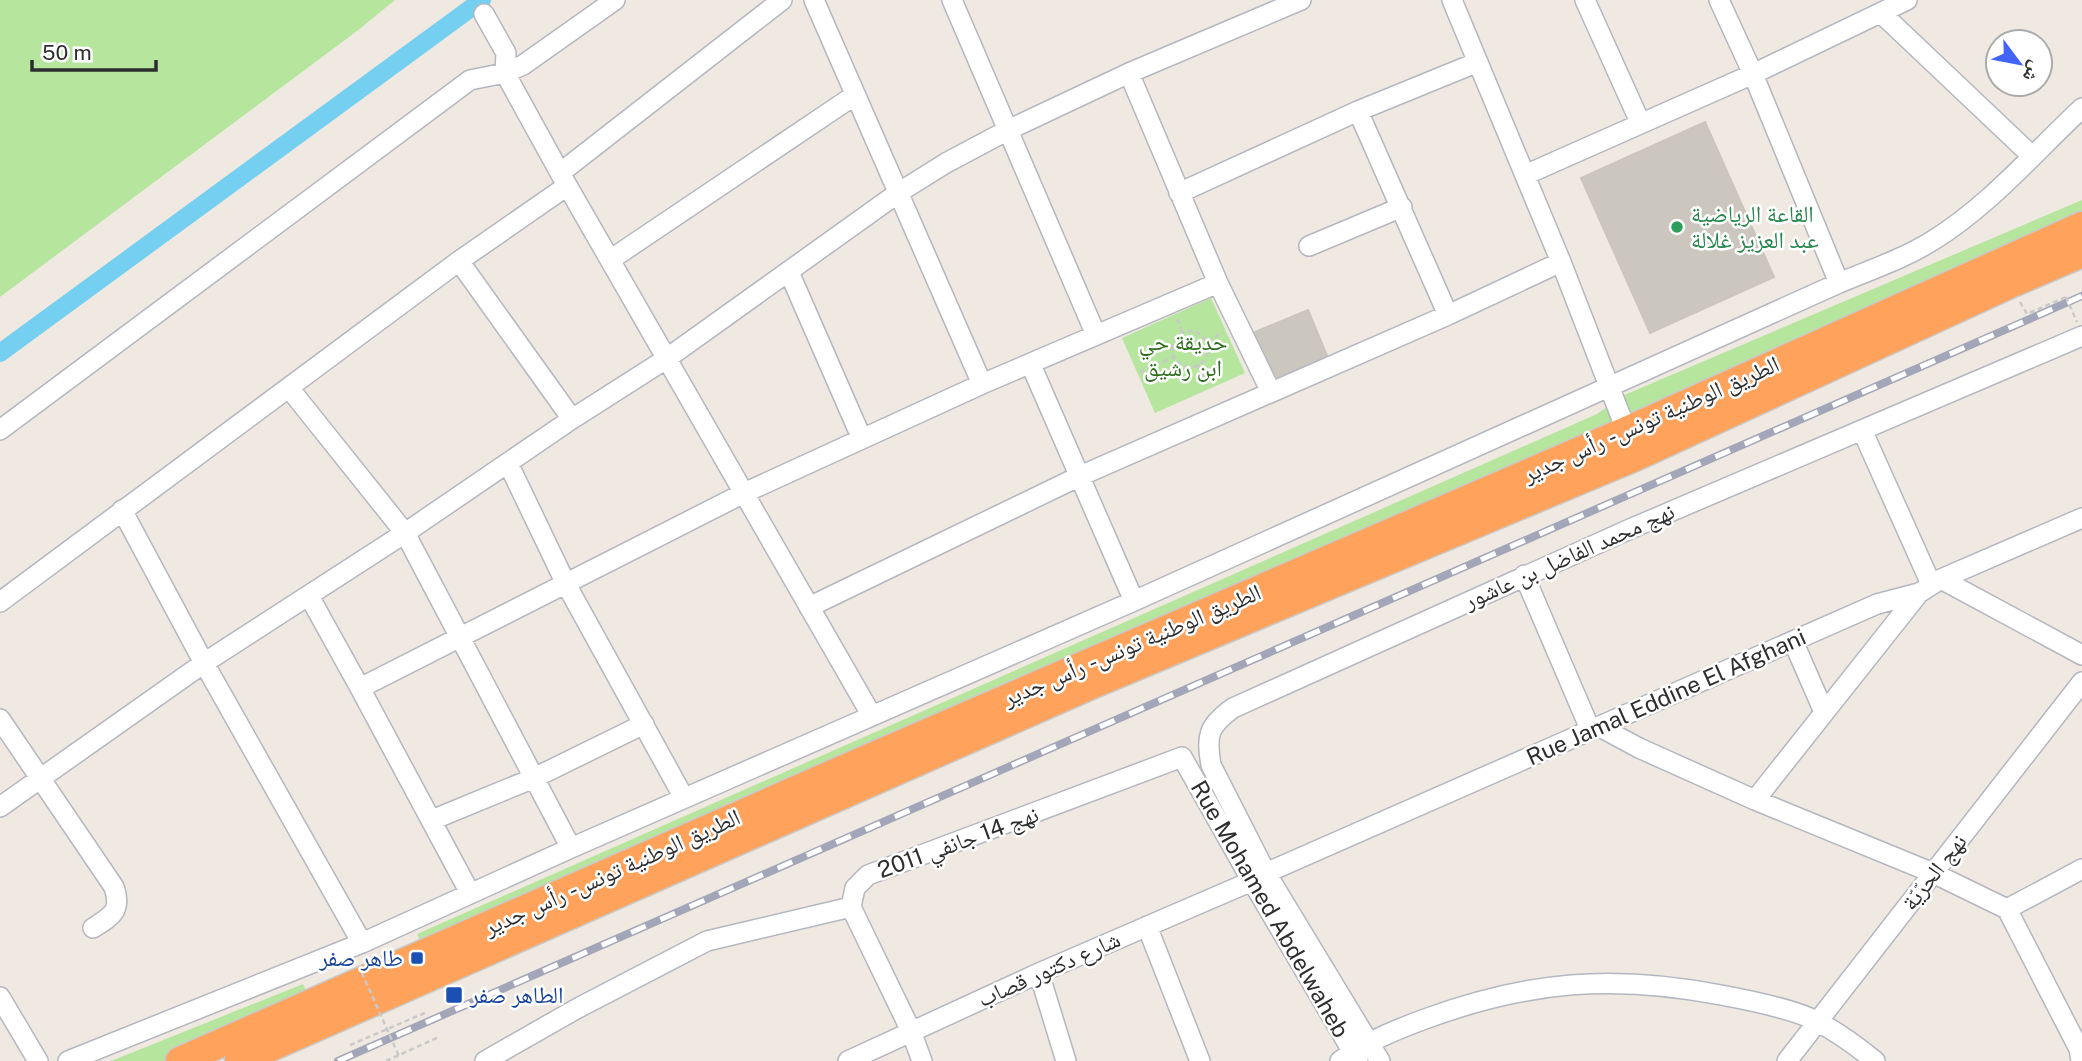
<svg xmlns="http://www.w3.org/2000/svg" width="2082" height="1061" viewBox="0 0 2082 1061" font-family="'Public Sans','Noto Naskh Arabic',sans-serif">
<rect width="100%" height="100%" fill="#efe9e1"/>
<path fill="#b6e59e" d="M0 0H395L357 31 0 297Z
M2082 200V221L424 948 417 934 1597 414 1622 396Z
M1211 298 1245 373 1155 413 1122 338Z
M303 984 310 1000 176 1061H111Z"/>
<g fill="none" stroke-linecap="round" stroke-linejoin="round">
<path stroke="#75cff0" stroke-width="18" d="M0 353 482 0"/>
</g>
<path fill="#cbc7bf" stroke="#cbc5ba" stroke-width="2" d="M1705 122 1774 277 1650 333 1581 178Z
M1308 310 1328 358 1274 380 1255 332Z"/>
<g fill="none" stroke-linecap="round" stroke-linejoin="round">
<g stroke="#b4b7c1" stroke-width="22">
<path id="minor" d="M814 0 982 384
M952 0 1096 335
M1452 0 1561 262 1630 440
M1585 0 1640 122
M1719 0 1753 74 1839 283
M1881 13 2031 155
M484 14 506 53 505 73 560 173 872 716
M1129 73 1218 283 1271 392
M1358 111 1448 315
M560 173 782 0
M1525 175 1753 74 1907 0
M1179 193 1358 111 1478 62
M1309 246 1402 207
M610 260 855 95
M459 261 572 419
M789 272 862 439
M1031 365 1134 601
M289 388 405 533 571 848
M0 430 470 80 505 73 523 65 615 0
M1862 430 1931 584
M508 463 566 584 684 798
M122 510 204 663 362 943
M1524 575 1590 729
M1941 579 2082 655
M309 596 360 688 470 893
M0 602 459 261 567 186
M809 607 1080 476 1448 315 1561 262
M1793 641 1824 712
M360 688 744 493 982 384 1218 283
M0 719 114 887C122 911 112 916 93 928
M1600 727 1639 748 1755 800 1933 873 2007 909 2079 1049 2081 1061
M1755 800 1919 593
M0 807 204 663 405 533 572 419 666 359 898 193 946 163 1008 130 1129 73 1301 0
M432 820 534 778 644 724
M851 907 911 1031 922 1061
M2007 909 2082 869
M1147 926 1200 1061
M1039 973 1066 1061
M0 997 38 1061
M68 1061 362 943 571 848 1134 601 1839 283C1870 270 1903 259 1932 241 1989 206 2034 153 2082 108
M485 1061 578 1008 707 941 851 907 855 888 868 875 1182 757 1252 881 1358 1061
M848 1061 1039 973 1252 881 1266 873 1877 604 1919 593 1941 579 2082 518
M1340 1061C1366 1042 1395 1030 1425 1019 1528 981 1614 974 1721 995 1748 1000 1795 1009 1818 1022 1837 1032 1858 1047 1875 1061
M1380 1061 1266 873 1211 765C1206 735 1208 726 1233 708L1630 529 2082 336
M1787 1061 2082 682"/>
</g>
<g stroke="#c9c9c9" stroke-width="31">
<path id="highway" d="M180 1061 860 762 1626 431 2082 226
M239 1061 1091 685 1637 456 2010 284 2082 253"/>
</g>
<path stroke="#c9c9c9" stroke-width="2.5" stroke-dasharray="5 3.5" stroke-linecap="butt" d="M2020 302 2027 314 2066 297
M1177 319 1182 332
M1172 349a18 18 0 1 1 36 0a18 18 0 1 1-36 0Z
M1207 341 1223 333
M1198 365 1208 387
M1140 372 1174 357
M350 1045 427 1012
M386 1061 439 1037"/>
<use href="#minor" stroke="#fff" stroke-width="19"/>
<use href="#highway" stroke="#ffa35c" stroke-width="28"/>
<g stroke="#a3a6b8" stroke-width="8">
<path id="rail" d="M338 1061 2082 296"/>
</g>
<use href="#rail" stroke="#fff" stroke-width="5" stroke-dasharray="16" stroke-linecap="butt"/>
<path stroke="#c9c9c9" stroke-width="2.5" stroke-dasharray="5 3.5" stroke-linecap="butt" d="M2066 297 2077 322
M362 973 399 1056"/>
</g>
<circle fill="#2e9e5b" stroke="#fff" stroke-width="2.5" cx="1677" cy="227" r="7"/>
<g fill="#1a4fb4" stroke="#fff" stroke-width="2.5">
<rect x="410" y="951" width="14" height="14" rx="3.5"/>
<rect x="445" y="986" width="18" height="18" rx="3.5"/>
</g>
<g text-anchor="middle" stroke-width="5" stroke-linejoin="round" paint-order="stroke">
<g font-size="23" fill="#27864d" stroke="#fff" text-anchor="start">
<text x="1691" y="222">القاعة الرياضية<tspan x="1691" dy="26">عبد العزيز غلالة</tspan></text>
</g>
<g font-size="23" fill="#2c6e1b" stroke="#fff">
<text x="1183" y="350">حديقة حي<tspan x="1183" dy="26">ابن رشيق</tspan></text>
</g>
<g font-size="23" fill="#2e2e2e" stroke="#fff">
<text transform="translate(1651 419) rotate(-24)" y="8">الطريق الوطنية تونس - رأس جدير</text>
<text transform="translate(1569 556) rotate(-24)" y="8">نهج محمد الفاضل بن عاشور</text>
<text transform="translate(1132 645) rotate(-23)" y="8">الطريق الوطنية تونس - رأس جدير</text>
<text transform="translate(1666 697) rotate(-24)" y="8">Rue Jamal Eddine El Afghani</text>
<text transform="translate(958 842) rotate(-20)" y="8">نهج 14 جانفي 2011</text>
<text transform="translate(612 872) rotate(-24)" y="8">الطريق الوطنية تونس - رأس جدير</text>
<text transform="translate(1934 872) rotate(-52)" y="8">نهج الحرّيّة</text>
<text transform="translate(1270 909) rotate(60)" y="8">Rue Mohamed Abdelwaheb</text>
<text transform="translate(1049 969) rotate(-24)" y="8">شارع دكتور قصاب</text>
</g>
<g font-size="23" fill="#164399" stroke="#fff" text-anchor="end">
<text x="403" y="966">طاهر صفر</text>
<text x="470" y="1003" text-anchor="start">الطاهر صفر</text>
</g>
</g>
<g transform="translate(2019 63) rotate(122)"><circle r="33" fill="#ffffff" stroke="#ababab" stroke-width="2"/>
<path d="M0-5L12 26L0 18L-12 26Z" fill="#4264fb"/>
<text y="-10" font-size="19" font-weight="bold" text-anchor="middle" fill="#2e2e2e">ش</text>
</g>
<path d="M32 60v10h124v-10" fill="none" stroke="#2e2e2e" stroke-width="3.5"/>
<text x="42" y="60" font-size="21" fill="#2e2e2e" stroke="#ffffff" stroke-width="5" paint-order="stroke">50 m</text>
</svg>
